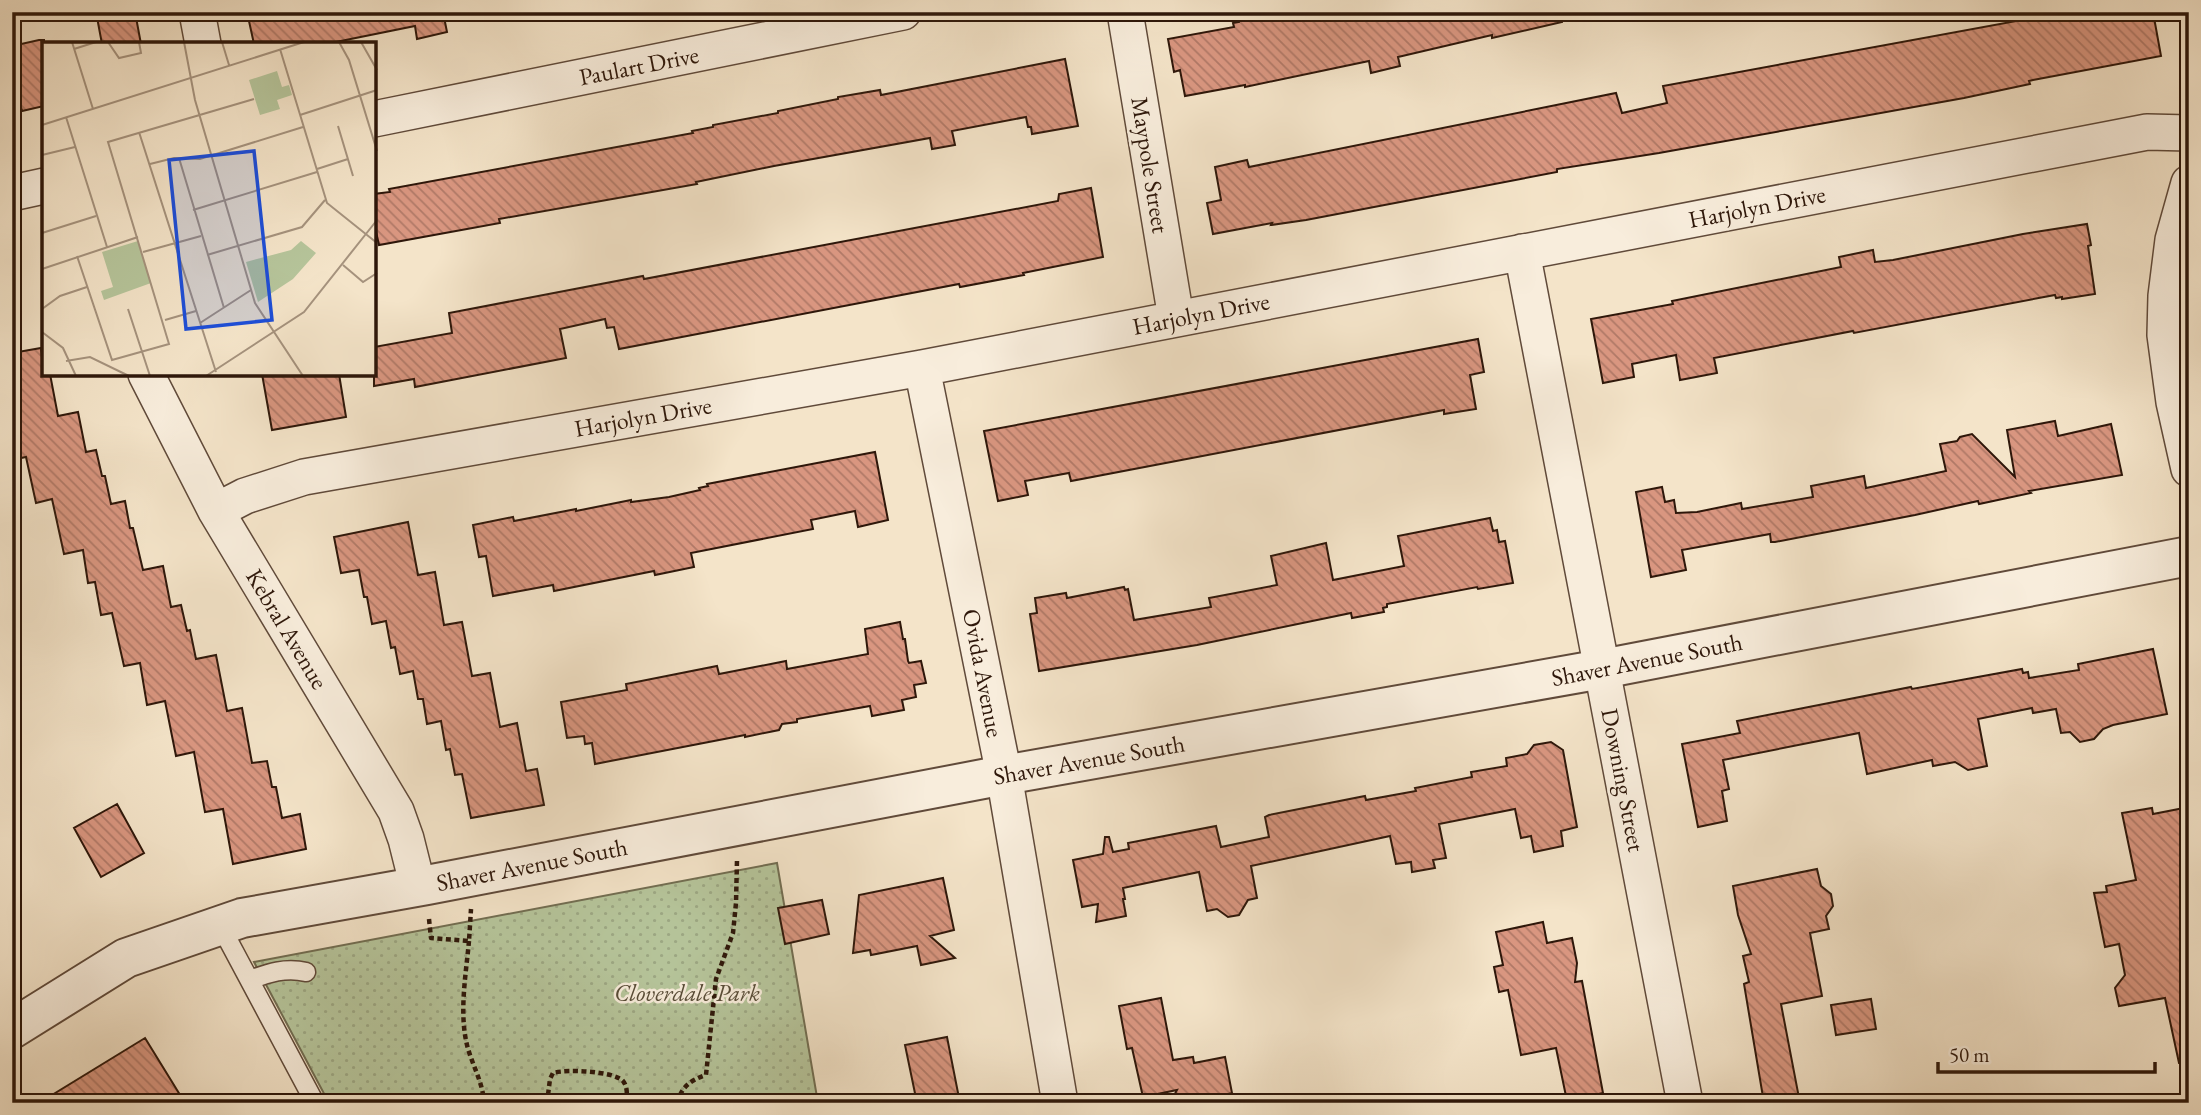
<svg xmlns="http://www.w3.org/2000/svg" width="2201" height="1115" viewBox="0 0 2201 1115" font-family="'EB Garamond',serif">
<defs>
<pattern id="park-dots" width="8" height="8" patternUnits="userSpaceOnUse" patternTransform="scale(1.75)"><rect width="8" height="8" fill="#b6c59b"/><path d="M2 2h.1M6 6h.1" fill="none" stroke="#9da884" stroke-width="1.8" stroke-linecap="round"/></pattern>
<pattern id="building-back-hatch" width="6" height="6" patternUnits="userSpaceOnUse" patternTransform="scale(1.75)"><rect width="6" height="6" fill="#d99680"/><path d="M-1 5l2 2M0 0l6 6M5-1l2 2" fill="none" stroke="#b07967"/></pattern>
</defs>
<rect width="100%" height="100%" fill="#f4e4c9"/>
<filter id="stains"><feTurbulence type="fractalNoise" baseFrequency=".00286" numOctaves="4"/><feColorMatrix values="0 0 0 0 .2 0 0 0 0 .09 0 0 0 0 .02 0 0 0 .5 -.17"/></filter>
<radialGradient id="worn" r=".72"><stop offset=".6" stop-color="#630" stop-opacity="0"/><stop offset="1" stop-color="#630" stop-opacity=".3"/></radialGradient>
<path fill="url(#park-dots)" stroke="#726e52" stroke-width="2" d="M777 863 818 1103H329L254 962Z"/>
<path fill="url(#building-back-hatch)" stroke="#2e170a" stroke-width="2" d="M96 12H135L141 44H102Z
M247 12H443L447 32 417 39 415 26 326 44H254Z
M1269 12H1561L1562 22 1492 38V35L1398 57 1400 66 1371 73 1369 61 1245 87V85L1185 96 1180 70 1174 72 1168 39 1234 27 1233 23 1239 22V18Z
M2048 12H2153L2161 56 2033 80 2029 81 2030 84 1964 98 1659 153 1557 169V172L1306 220 1271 225 1272 223 1213 234 1207 203 1221 200 1215 167 1247 160 1249 167 1616 93 1622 113 1667 103 1663 86 2049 15Z
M39 40H44V106L22 111 20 104 15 105 12 92V46Z
M1065 59 1078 126 1032 134 1031 127H1028L1026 117 952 131 955 145 932 149 930 138 774 166 696 182 697 184 499 219 500 223 379 245 374 223V194L390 192 389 189 693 133 692 131 713 127V125L778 113V111L838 99V97L880 90 881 95Z
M1091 188 1103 257 1023 273 1024 275 960 287 959 284 619 349 614 327 607 328 605 319 560 329 566 358 415 387 414 379 374 386V347L452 333 449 313 643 276 644 279 1058 201 1059 194Z
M2087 224 2091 245 2088 246 2095 294 2062 299V297L2056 298 2055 295 1854 333 1853 331 1714 358 1717 373 1680 380 1676 355 1632 364 1634 377 1603 383 1591 319 1673 304 1672 301 1841 267 1839 257 1873 250 1875 262 1893 260 2023 234Z
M1478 339 1484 372 1470 375 1476 409 1444 414V410L1071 481 1069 473 1025 481 1028 495 998 501 984 431Z
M41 348 44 374H50L58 416 78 412 86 452 96 450 102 476H105L111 504 125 501 130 528H133L143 570 163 566 171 607 181 605 187 631 190 630 196 659 216 655 227 711 242 708 252 763 267 761 272 787H276L282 818 300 814 306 849 233 864 223 809 205 812 194 752 176 756 165 701 147 705 140 663 124 666 112 613 101 615 95 582 88 583 83 550 64 554 52 499 36 503 26 457 16 459 12 437V353Z
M262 374H339L346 417 272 430Z
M2055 421 2058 436 2111 424 2122 475 2029 491 2031 493 1979 504 1978 501 1915 515 1775 542H1771L1770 534 1682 550 1686 570 1651 577 1636 492 1662 487 1665 502 1674 500 1676 513 1697 512 1741 503 1742 509 1813 497 1811 486 1864 476 1866 488 1946 471 1940 444 1957 441 1960 437 1972 434 2015 477 2007 430Z
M875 452 888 520 858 527 855 511 811 520 813 529 691 553 694 567 655 575 654 571 554 591 553 585 493 596 486 556 479 557 473 525 513 517 514 521 576 509V511L631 500V502L669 497 700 490 699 488 708 486 707 484Z
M1490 518 1493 531 1497 530 1499 542 1505 541 1513 583 1478 589 1477 587 1387 604V607L1383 608 1384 612 1352 618 1351 613 1197 645 1039 671 1030 614 1037 613 1035 598 1066 593 1067 598 1124 587 1125 590 1128 589 1134 620 1211 607 1209 598 1277 585 1271 556 1326 543 1333 580 1404 566 1398 536Z
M408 522 418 575 435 572 444 625 462 622 472 676 490 673 500 727 517 723 526 771 537 769 544 805 471 818 462 774 455 775 450 749 446 750 441 721 427 724 423 699H418L413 671 400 674 395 647 391 648 386 621 372 624 367 597H364L359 570 341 573 334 537Z
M900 622 903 639H905L908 661 909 663 921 661 926 683 914 685 916 697 902 700 904 710 872 716 870 706 797 719V722L782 724 779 730 745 737V735L595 764 592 743 585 744 584 736 567 738 561 702 627 690 626 684 717 666 719 674 786 661 787 669 868 654 865 629Z
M2153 649 2167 714 2113 725 2103 729 2094 739 2080 742 2070 732 2061 733 2056 709 2033 713 2032 708 1978 719 1987 766 1968 770 1955 762 1933 766 1932 760 1867 774 1859 733 1723 760 1729 789 1722 791 1727 821 1698 827 1682 744 1740 733 1737 721 1911 687 1912 689 2022 669 2023 673 2028 672 2029 678 2079 670 2078 664Z
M1551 742 1563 750 1577 827 1561 831 1563 846 1534 852 1531 836 1521 838 1515 809 1439 824 1446 858 1433 860 1435 868 1412 872 1411 862 1396 864 1390 836 1251 866 1257 898 1248 900 1239 915 1228 917 1217 909 1207 911 1199 872 1123 888 1125 899H1123L1126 916 1096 922 1098 904 1082 907 1073 860 1103 854 1105 837H1109L1113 852 1129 849 1128 843 1216 826 1221 847 1269 837 1265 817 1269 815 1365 796 1366 800 1416 791 1415 788 1472 777 1471 772 1507 766 1506 758 1527 754 1534 745Z
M117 804 144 853 101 877 74 828Z
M2189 807V861L2183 862 2189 890V1062L2179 1063 2165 998 2119 1006 2115 988 2125 975 2119 944 2105 947 2094 893 2107 892 2106 886 2136 880 2122 813 2152 808 2153 814Z
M1817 869 1821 886 1831 894 1833 906 1826 916 1829 929 1810 933 1822 996 1781 1004 1800 1103H1764L1744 984 1749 982 1743 956 1751 954 1738 915 1733 886Z
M943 878 954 930 930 936 955 958 921 965 917 946 871 955 870 950 853 953 859 895Z
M822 900 829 934 785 944 778 908Z
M1543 922 1547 943 1572 938 1577 963 1575 982 1582 981 1603 1093 1567 1101 1556 1048 1521 1055 1508 990 1499 992 1494 967 1503 965 1496 932Z
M1161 998 1173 1060 1193 1057 1194 1063 1225 1057 1232 1093 1225 1095 1226 1103H1170L1177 1090 1143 1097 1132 1048 1127 1049 1119 1006Z
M1871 999 1876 1029 1836 1035 1831 1005Z
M947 1037 960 1103H917L905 1045Z
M145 1038 185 1103H39Z"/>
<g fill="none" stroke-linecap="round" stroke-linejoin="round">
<g stroke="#604a3a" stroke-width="21">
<path id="service" d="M220 925 315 1103
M250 980C268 973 286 967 306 972"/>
</g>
<g stroke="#604a3a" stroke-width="38">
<path id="minor" d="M197 12 203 44
M1125 12 1176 318
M374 119 903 12
M2189 183 2173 240 2166 296 2165 335 2174 402 2189 469
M12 193 44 186
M1522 252 1685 1103
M922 368 1004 775 1060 1103
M146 374 216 511 396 811 406 839 418 887
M216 511 245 496 304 477 922 368 2147 132 2189 133"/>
</g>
<g stroke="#604a3a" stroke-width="42">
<path id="tertiary" d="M12 1029 126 958 242 918 427 885 1004 775 1602 669 2189 556"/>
</g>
<path stroke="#2e170a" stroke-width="4.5" stroke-dasharray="5 3.5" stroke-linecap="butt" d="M429 919 431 938 469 941 471 909
M469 941C466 974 459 1012 467 1045 472 1065 483 1082 484 1103
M547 1103 550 1079 553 1073C566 1069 614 1071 623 1081 628 1087 627 1096 626 1103
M677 1103C682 1086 691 1080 706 1075L716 979 733 933 736 903 737 860"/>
<use href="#service" stroke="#f8eddc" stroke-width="18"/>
<use href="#minor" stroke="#f8eddc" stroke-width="35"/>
<use href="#tertiary" stroke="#f8eddc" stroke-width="38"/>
</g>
<g text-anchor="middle" stroke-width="5" stroke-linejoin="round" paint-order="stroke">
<g font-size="24" fill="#2e170a" stroke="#f8eddc">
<text transform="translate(639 66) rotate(-11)" y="8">Paulart Drive</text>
<text transform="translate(1150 165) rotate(81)" y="8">Maypole Street</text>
<text transform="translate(1757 207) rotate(-11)" y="8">Harjolyn Drive</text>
<text transform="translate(1201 314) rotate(-11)" y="8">Harjolyn Drive</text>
<text transform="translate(643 417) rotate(-10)" y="8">Harjolyn Drive</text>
<text transform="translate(287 629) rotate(59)" y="8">Kebral Avenue</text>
<text transform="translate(1647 660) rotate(-11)" y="8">Shaver Avenue South</text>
<text transform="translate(983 673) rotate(79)" y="8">Ovida Avenue</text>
<text transform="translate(1089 760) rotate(-10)" y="8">Shaver Avenue South</text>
<text transform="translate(1623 780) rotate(79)" y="8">Downing Street</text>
<text transform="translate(532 865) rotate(-11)" y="8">Shaver Avenue South</text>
</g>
<g font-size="24" font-style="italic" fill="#574b36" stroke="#f8eddc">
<text x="687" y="1001">Cloverdale Park</text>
</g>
</g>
<g transform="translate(42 42)">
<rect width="334" height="334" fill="#f4e4c9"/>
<path d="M235 29 240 45 247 43 250 53 235 58 238 67 218 73 207 38ZM96 199 109 241 62 258 59 249 71 245 60 210ZM259 199 274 211 251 237 216 260 204 220 249 208Z" fill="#b6c59b"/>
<path fill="none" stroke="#a5927d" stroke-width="2" d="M30 0 51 67M66 0 77 16 99 11 97 0M142 0 153 58 213 261 261 334M180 0 187 23M297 0 307 18 335 109M319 0 335 28M32 7 54 0M238 7 285 161 335 201M258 73 335 48M24 75 65 205M0 83 262 0M296 84 311 134M97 90 174 330M0 113 33 105M137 116 182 266M108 122 132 116 158 117 261 85M275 127 306 117M151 168 275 130M0 191 54 174M101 210 159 194M165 213 260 185 283 158M35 214 70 318 127 302 66 100 212 57M301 223 321 240 335 231M0 227 96 195M0 267 18 254 45 245M86 267 108 334M123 278 154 269M158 281 209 248M0 290 21 306 34 334M24 319 48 315 87 334M164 334 262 270 335 178"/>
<path fill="#1d4ed8" fill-opacity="0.15" stroke="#1d4ed8" stroke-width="3.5" d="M212 109 230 278 144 287 127 118Z"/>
<rect width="334" height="334" fill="none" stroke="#2e170a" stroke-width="3.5"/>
</g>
<rect width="2201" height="1115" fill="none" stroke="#f4e4c9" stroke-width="42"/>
<rect x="14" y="14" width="2173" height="1087" fill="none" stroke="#2e170a" stroke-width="3.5"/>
<rect x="21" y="21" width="2159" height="1073" fill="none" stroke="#2e170a" stroke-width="2"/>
<path d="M1938 1062v10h217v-10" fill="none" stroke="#2e170a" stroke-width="3.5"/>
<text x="1949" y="1062" font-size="21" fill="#2e170a" stroke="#f8eddc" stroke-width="5" paint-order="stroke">50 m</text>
<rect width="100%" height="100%" filter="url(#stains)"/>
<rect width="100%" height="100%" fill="url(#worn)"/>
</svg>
